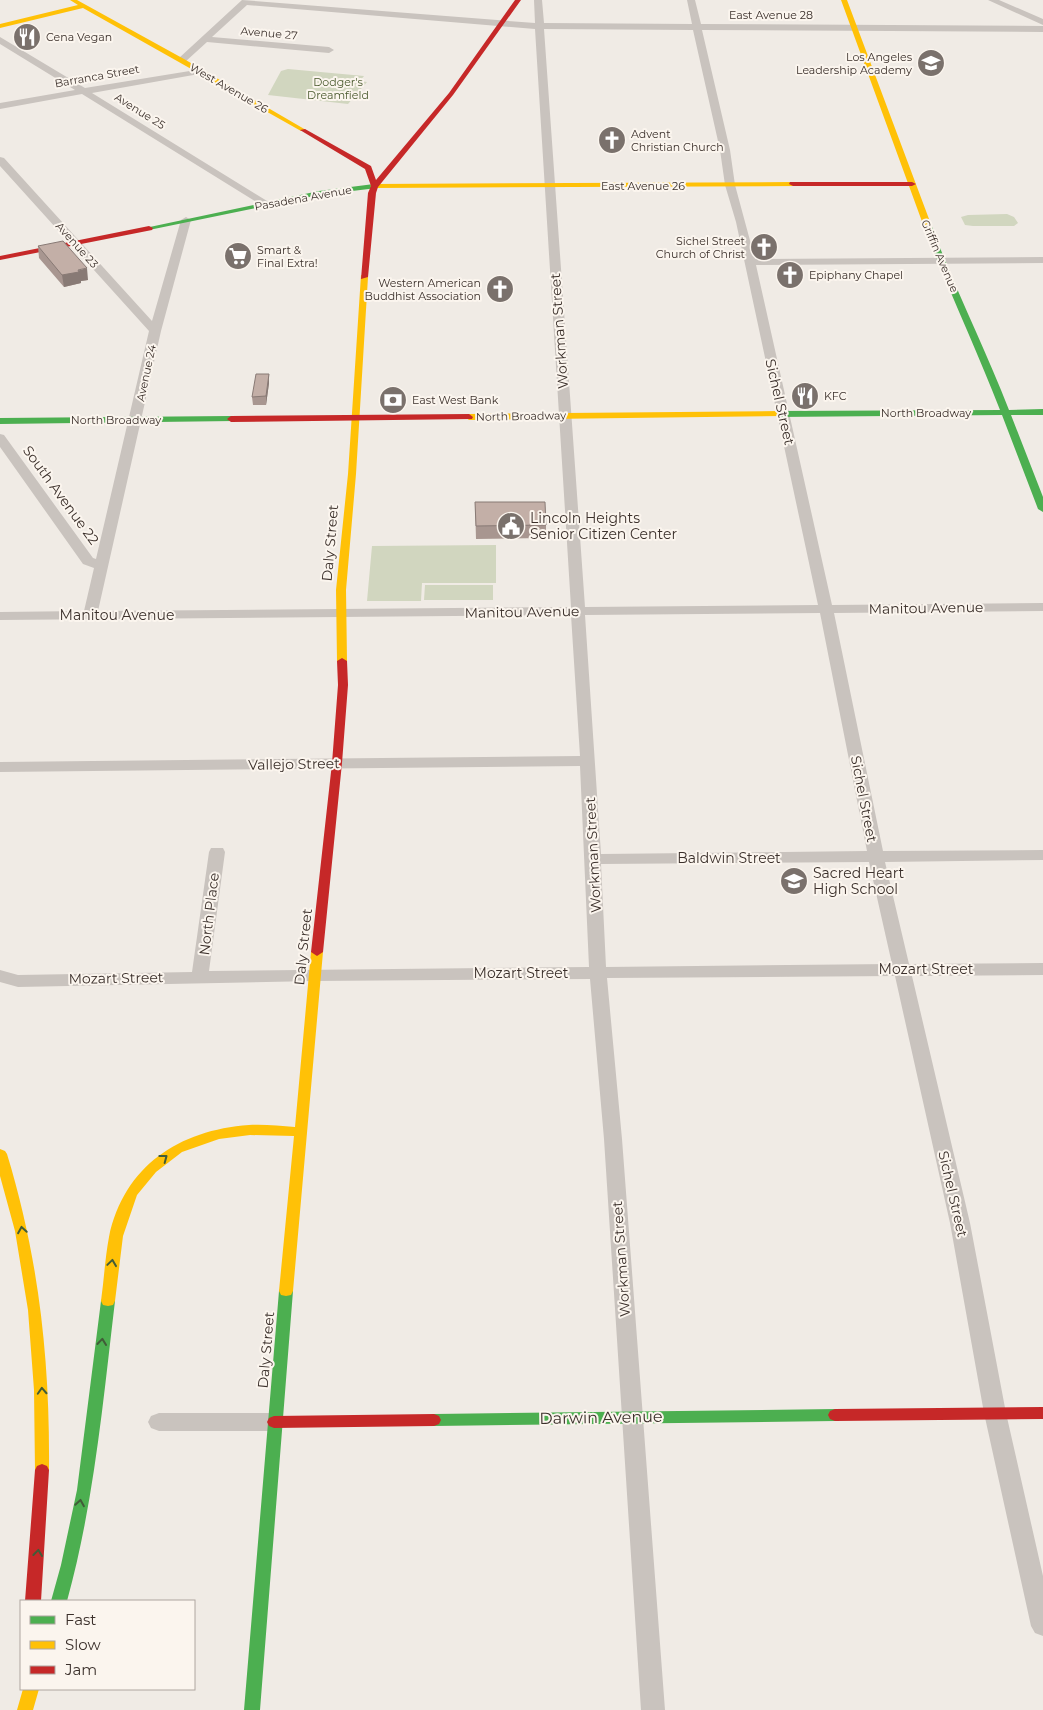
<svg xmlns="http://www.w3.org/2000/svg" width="1043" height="1710" viewBox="0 0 1043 1710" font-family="Montserrat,sans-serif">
<rect width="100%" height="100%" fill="#f0ebe5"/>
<path fill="#d1d6bf" d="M288 69 364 76 360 81 367 82 348 104 268 95 281 71Z
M1007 214 1014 217 1018 223 1014 226H973L965 225 961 217 968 215Z
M496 545V583H422L421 601H367L372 546Z
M425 585H493V600H424Z"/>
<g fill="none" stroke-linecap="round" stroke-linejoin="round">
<path fill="#c9c3be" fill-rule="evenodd" d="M242 0 535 23 534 0H542L544 23 692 24 687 0H695L701 24 1043 26V32L702 30 730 150 735 185 755 259 1043 257V263L756 265 832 605 1043 603V611L834 613 883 851 1043 850V860L885 862 909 964 1043 963V975L912 976 970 1223 1006 1413 1043 1576V1636L1035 1633 1031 1626 984 1413 950 1223 895 976 607 978 622 1139 665 1710H641L604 1139 590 979 315 981 18 987 0 982V970L18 975 192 972 209 852 211 848H223L225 852 209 971 589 967 580 766 0 772V762L580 756 571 615 0 620V612L84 611 94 568 83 564 0 447V434L4 435 93 558 96 559 149 331 0 166V157L4 158 152 321 181 220 186 217 191 220 161 331 98 611 571 607 535 29 247 5 212 37 329 47 334 50 329 53 207 42 185 62H179V58ZM544 29 693 30 720 150 725 185 736 222 818 605 585 607ZM820 613 867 851 601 854 585 615ZM869 862 892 964 606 967 601 864Z
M988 0H999L1043 19V25Z
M0 37 85 88 202 69V73L199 74 92 93 272 204 271 206H263L82 94 0 109V103L75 90 0 44Z
M159 1413H274L282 1416 285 1422 282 1428 274 1431H159L151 1428 148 1422 151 1416Z"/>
<path fill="#4caf50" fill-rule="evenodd" d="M374 184 378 186 377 188 319 195 149 230 145 228 319 191Z
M925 225 932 227C955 289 985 348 1009 410L1043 409V415H1011L1043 497V512L1038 509 1002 415 778 417 774 414 778 411 1000 410C976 348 948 289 924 227Z
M231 416 234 417V421L0 424V418Z
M286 1286 291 1287 293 1291 260 1710H244L279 1291 281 1287Z
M108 1296 113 1297 115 1301C103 1402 94 1503 67 1601H51L61 1565 77 1490 101 1301 103 1297Z
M835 1409 840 1411 842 1415 840 1419 835 1421 434 1426 429 1424 427 1420 429 1416 434 1414Z"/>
<path fill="#ffc107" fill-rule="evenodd" d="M70 0H77L184 59 306 130 301 131 83 8 0 28V24L78 5Z
M841 0H847L932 227 931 229 924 227Z
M793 182 797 184 796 186 374 188 370 186 374 184Z
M361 275 368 277 356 474 346 590 347 661 342 664 337 661 336 590 348 474Z
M778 411 782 414 781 416 469 420 465 417 469 414Z
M317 948 323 952 293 1291 291 1295 286 1296 281 1295 279 1291 294 1136 250 1135 219 1139 182 1152 156 1172 137 1195 123 1236 115 1301 113 1305 108 1306 103 1305 101 1301C104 1280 105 1258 109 1237 124 1166 179 1130 249 1125 264 1124 280 1126 295 1127L311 952Z
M0 1149 5 1151 7 1154C39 1259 50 1360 49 1470L47 1474 42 1476 37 1474 35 1470 34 1390 28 1310 15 1231 0 1176Z
M23 1689H39L33 1710H17Z"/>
<path fill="#c62828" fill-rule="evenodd" d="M515 0H521L453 95 378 187 376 193 368 277 361 279 368 193 371 186 365 169 300 130 305 129 371 166 376 180 449 93Z
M790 182H912L916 184 912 186H793L789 184Z
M149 226 153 228 152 230 0 260V256Z
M469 414 473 417 472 419 231 422 227 419 231 416Z
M342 658 347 661 348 685 342 763 323 952 317 956 311 952 332 763 338 685 337 661Z
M1043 1407V1419L835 1421 830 1419 828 1415 830 1411 835 1409Z
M434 1414 439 1416 441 1420 439 1424 434 1426 274 1428 269 1426 267 1422 269 1418 274 1416Z
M42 1464 47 1466 49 1470 41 1601H25L35 1470 37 1466Z"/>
</g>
<path fill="#a89690" d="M38 246 88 280 81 281V283L64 287 39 258Z
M269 374V383L266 405H253L252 397Z
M475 502 546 525V538L476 539Z"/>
<path fill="#887a75" d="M87 268 88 280 81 281V283L64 287 62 275Z
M269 374V383L266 405V396Z"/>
<path fill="#c3afa7" stroke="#887a75" d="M63 241 87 268 78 270 79 272 62 275 38 246Z
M256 374H269L266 396 252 397Z
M475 502H545L546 525 476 526Z"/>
<defs><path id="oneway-chevron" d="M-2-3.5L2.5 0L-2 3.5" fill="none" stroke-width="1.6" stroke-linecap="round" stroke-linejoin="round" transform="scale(1.25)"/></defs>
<g stroke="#415c38">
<use href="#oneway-chevron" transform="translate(164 1158) rotate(-37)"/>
<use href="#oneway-chevron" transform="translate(22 1230) rotate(-99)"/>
<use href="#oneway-chevron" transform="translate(112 1263) rotate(-82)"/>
<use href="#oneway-chevron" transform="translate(102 1342) rotate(-84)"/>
<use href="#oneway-chevron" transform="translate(42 1391) rotate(-93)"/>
<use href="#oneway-chevron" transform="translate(80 1503) rotate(-81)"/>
<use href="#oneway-chevron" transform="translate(38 1553) rotate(-83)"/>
</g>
<defs>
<g id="restaurant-disc" transform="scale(1.4375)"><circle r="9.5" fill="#7a716c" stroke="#fbf5ee"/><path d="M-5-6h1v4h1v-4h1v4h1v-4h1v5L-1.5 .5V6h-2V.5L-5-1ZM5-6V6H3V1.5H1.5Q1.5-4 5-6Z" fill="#fff"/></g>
<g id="school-disc" transform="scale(1.4375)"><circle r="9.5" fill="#7a716c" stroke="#fbf5ee"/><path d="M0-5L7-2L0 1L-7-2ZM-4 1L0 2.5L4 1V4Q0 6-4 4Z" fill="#fff"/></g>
<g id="church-disc" transform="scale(1.4375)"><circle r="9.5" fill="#7a716c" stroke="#fbf5ee"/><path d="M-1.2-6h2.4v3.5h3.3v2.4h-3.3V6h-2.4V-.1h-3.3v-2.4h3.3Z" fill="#fff"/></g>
<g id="supermarket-disc" transform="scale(1.4375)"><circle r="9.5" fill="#7a716c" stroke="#fbf5ee"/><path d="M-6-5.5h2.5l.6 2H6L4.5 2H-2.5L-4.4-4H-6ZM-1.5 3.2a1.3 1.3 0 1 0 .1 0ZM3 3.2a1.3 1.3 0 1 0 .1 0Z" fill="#fff"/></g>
<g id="bank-disc" transform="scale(1.4375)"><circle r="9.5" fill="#7a716c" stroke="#fbf5ee"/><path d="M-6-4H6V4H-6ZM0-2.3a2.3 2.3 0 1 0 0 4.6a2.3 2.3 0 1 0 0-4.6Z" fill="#fff"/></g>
<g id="civic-disc" transform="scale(1.4375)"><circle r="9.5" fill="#7a716c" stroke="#fbf5ee"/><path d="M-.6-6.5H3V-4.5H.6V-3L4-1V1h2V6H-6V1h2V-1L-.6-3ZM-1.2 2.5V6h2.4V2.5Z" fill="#fff"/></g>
</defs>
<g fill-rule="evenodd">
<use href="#restaurant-disc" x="27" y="37"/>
<use href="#school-disc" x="931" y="63"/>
<use href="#church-disc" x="612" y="140"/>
<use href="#church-disc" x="764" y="247"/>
<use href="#supermarket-disc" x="238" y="256"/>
<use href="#church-disc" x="790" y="275"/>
<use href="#church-disc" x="500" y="289"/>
<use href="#restaurant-disc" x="805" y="396"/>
<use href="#bank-disc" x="393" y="400"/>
<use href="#civic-disc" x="511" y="526"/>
<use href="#school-disc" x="794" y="881"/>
</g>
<g text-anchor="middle" stroke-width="4" stroke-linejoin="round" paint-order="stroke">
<g font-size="11" fill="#3b302b" stroke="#fbf5ee">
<text x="771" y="19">East Avenue 28</text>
<text transform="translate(269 33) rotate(5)" y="4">Avenue 27</text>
<text transform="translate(97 76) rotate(-10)" y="4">Barranca Street</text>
<text transform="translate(229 88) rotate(30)" y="4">West Avenue 26</text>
<text transform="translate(140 111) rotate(32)" y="4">Avenue 25</text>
<text x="643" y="190">East Avenue 26</text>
<text transform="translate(303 198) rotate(-10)" y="4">Pasadena Avenue</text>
<text transform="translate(77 245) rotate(48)" y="4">Avenue 23</text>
<text transform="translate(940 256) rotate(67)" y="4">Griffin Avenue</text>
<text transform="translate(146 373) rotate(-78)" y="4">Avenue 24</text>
<text x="926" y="417">North Broadway</text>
<text transform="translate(521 416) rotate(-1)" y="4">North Broadway</text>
<text x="116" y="424">North Broadway</text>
</g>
<g font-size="11" fill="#3b302b" stroke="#fbf5ee" text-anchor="start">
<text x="46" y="41">Cena Vegan</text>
<text x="912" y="61" text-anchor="end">Los Angeles<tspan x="912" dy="13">Leadership Academy</tspan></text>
<text x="631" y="138">Advent<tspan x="631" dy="13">Christian Church</tspan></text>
<text x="745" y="245" text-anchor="end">Sichel Street<tspan x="745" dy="13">Church of Christ</tspan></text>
<text x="257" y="254">Smart &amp;<tspan x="257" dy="13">Final Extra!</tspan></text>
<text x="809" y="279">Epiphany Chapel</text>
<text x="481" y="287" text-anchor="end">Western American<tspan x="481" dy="13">Buddhist Association</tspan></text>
<text x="824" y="400">KFC</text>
<text x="412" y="404">East West Bank</text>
</g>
<g font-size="11" fill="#4a5a2e" stroke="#fbf5ee">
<text x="338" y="86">Dodger's<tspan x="338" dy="13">Dreamfield</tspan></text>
</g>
<g font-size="14" fill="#3b302b" stroke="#fbf5ee">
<text transform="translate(559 331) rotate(-94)" y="5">Workman Street</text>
<text transform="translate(780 402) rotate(77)" y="5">Sichel Street</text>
<text transform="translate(61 495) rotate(54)" y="5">South Avenue 22</text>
<text transform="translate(330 543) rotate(-85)" y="5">Daly Street</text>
<text transform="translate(926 608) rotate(-1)" y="5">Manitou Avenue</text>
<text transform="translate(522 612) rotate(-1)" y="5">Manitou Avenue</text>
<text x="117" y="620">Manitou Avenue</text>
<text transform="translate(294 764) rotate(-1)" y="5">Vallejo Street</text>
<text transform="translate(864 799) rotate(79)" y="5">Sichel Street</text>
<text transform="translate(593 855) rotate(-93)" y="5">Workman Street</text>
<text x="729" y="863">Baldwin Street</text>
<text transform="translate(209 914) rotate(-83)" y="5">North Place</text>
<text transform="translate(303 947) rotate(-84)" y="5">Daly Street</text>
<text x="926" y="974">Mozart Street</text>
<text x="521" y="978">Mozart Street</text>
<text transform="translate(116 978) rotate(-1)" y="5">Mozart Street</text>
<text transform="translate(953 1194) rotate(77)" y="5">Sichel Street</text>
<text transform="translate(621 1259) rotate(-94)" y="5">Workman Street</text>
<text transform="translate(266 1350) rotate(-85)" y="5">Daly Street</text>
</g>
<g font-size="14" fill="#3b302b" stroke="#fbf5ee" text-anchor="start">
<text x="530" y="523">Lincoln Heights<tspan x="530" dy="16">Senior Citizen Center</tspan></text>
<text x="813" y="878">Sacred Heart<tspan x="813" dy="16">High School</tspan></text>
</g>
<g font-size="16" fill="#3b302b" stroke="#fbf5ee">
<text transform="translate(601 1417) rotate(-1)" y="6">Darwin Avenue</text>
</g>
</g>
<rect x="20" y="1600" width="175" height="90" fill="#fbf5ee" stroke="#aea6a0"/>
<rect x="30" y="1616" width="25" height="8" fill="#4caf50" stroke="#aea6a0"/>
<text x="65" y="1625" font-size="15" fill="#3b302b">Fast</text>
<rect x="30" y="1641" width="25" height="8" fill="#ffc107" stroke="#aea6a0"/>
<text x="65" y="1650" font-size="15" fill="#3b302b">Slow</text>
<rect x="30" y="1666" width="25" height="8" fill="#c62828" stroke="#aea6a0"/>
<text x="65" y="1675" font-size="15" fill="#3b302b">Jam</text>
</svg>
